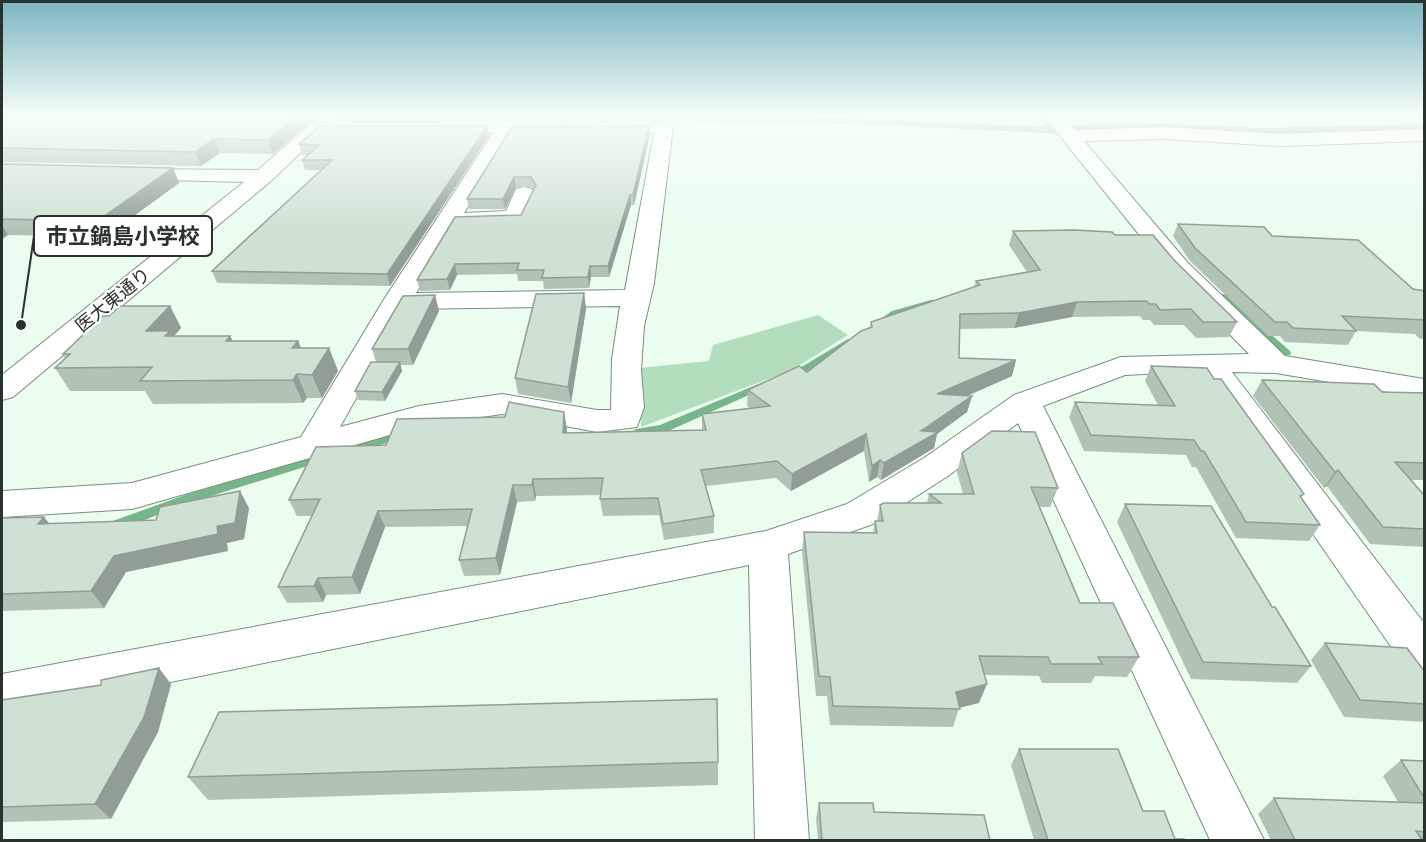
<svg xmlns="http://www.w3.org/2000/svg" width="1426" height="842" viewBox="0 0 1426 842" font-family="'Golos Text','Noto Sans JP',sans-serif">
<rect width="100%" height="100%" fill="#eafdef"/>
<path fill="#b2debe" d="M818 315 848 335 792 370 641 427 639 368 709 361 713 345Z"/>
<path fill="#77b58a" d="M2 115 298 117 762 115 1055 127 1060 134 894 125 678 121 356 123 351 121 290 125Z
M1161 123 1260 128 1424 124V131L1270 135 1078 132 1070 125Z"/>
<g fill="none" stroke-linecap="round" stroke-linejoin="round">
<path fill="#77b58a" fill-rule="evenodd" d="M1037 115H1043L1055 130 1054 131H1050Z
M1223 294 1226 295 1290 351 1291 353 1290 355H1282L1220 299 1218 297Z
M931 300 934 301V305L900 315 878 327 873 324 892 311Z
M848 339 853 342 852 344 811 370 790 377 784 374 803 366Z
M763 382 769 385 767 387 666 432 636 437 630 433 636 429 660 425Z
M404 431 410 435 408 438 342 454 336 450 338 447Z
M323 453 327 454 329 457 327 460 195 501 115 531 110 530 108 526 110 522 185 495Z"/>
<g stroke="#7b8c7f" stroke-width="2">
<path id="minor" d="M321 115H340L272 180 13 397 2 400V375L244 182 129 179 122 177 119 173 122 169 258 170Z
M1043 115H1061L1075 130 1164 127 1280 134 1424 129V141L1280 146 1164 139 1084 141 1188 263 1285 356 1424 379V398L1276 373 1232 372 1424 623V676L1408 671 1200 371 1125 375 1043 406 1264 840H1210L1018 423 948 476 873 524 788 554 809 840H755L749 565 2 716V674L766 531 847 504 924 458 1014 395 1121 357 1249 354 1170 273Z
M442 121H556L565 127 556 133H512L416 293 625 290 654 133H604L595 127C601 118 667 118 673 127L654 283 644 326 641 370 644 407 637 427 597 432 502 414 421 426 132 509 2 517V491L132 483 301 437 383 301 493 133 435 131 433 127 435 123ZM620 306 612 359 611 410H597L502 394 419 406 340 427 406 309Z
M524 187 532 189 535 194 522 223H464L461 218 464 213 506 211 516 189Z"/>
</g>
<use href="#minor" fill="#fff" fill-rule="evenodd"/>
</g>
<path fill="#b2c2b5" d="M2 115H319L273 154 220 153 201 166 2 162Z
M338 115H454L450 119H339Z
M523 115H653L652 121 524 120Z
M487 126 489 136 390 286 217 283 212 271 321 170H305L302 160 308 155H302L299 144Z
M512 127 650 135 634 205H631L609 277H591L589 288 544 289 543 281H518L517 274 457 275 450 290 420 291 417 280 521 215 534 189 532 187H516L505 209H469L467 199Z
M2 164 173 168 179 183 105 237 8 235 2 239Z
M1178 224 1272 236 1413 289 1425 291V338L1420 339 1415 334 1356 331 1348 345 1285 342 1280 336H1268L1190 261 1173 236Z
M1013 231 1115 235 1174 260 1237 322 1229 337 1196 338 1184 325H1154L1150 320H1143L1140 316 1072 317 1014 328 960 329 959 358 1016 360 1012 376 967 396H972L967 412 937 434 934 448 881 480 877 477 869 482 864 451 791 491 776 478 706 486 714 516V533L664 540 659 515 603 516 600 499 601 495 536 496 535 501 517 502 500 575 464 576 459 560 468 526 385 527 360 594 326 595 323 602 287 603 278 587 312 516H297L289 500 386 445 505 417 564 412 567 433 702 430V414L750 408 747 406 748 390 807 372 870 327 871 322 974 287 976 281 1027 272 1009 245Z
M584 293 586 309 571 403 518 394 515 378Z
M435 295 439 311 413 365H400L402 371 385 401 358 400 355 391 376 362 372 349Z
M170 306 181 328 174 336H230L233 341H298L301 348H329L338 371 322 398H307L303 403 153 404 145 391H70L55 368 65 358 63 354 109 316Z
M1151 366 1214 379 1304 494 1301 498 1320 525 1309 541 1236 538 1196 467H1192L1186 455 1084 451 1069 417 1075 402 1158 405 1145 381Z
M1262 380 1382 392 1425 393V480H1410L1425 496V547L1370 544 1327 486 1324 488 1253 396Z
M962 453 1058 488 1050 507H1040L1080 603 1139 657 1127 677 1095 676 1091 683H1042L1039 676 985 675 979 703 959 708 953 727 830 725 827 696H816L802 552 804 532 873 533 875 521H877L880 505 927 503 929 494H963L957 472Z
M1125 504 1272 607 1311 666 1297 683 1191 679 1117 522Z
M249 508 244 539 227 543 228 551 126 572 104 608 2 611V518L44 517 50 524 156 520Z
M1325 643 1425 672V722L1344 717 1311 660Z
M171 684 158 732 111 819 2 822V700Z
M1019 749 1143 811 1175 839 1185 840H1034L1011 765Z
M1401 760 1425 761V840H1271L1258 814 1274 798 1398 802 1383 776Z
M718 762V785L208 800 188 777Z
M819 803 874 812 990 840H818L816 819Z"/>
<path fill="#919e94" d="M299 115H319L273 154 268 140Z
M449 115H454L450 119Z
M487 126 489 136 390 286 387 274Z
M649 126 650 135 634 205 633 195Z
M214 139 220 153 201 166 195 152Z
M173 168 179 183 105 237 97 221Z
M514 177 516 187 505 209 503 199Z
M630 195 631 205 609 277 608 266Z
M2 225 8 235 2 239Z
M455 264 457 275 450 290 447 279Z
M590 266 591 277 589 288 588 277Z
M584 293 586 309 571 403 568 387Z
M435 295 439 311 413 365 408 349Z
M1077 302 1072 317 1014 328 1019 313Z
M170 306 181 328 173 337 146 331Z
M230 336 241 358 226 341Z
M298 341 307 364 292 348Z
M329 348 338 371 322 398 312 375Z
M1016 360 1012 376 933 411 937 394Z
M400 362 402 371 385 401 382 392Z
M297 374 307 398 303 403 293 380Z
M972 396 967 412 937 434 934 448 881 480 884 463 921 431Z
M564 412 567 429 566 449 563 433Z
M866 434 864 451 791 491 792 474Z
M880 460 877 477 869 482 872 466Z
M1338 470 1327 486 1324 488 1335 472Z
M533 479 536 496 535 501 532 485Z
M513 485 517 502 500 575 496 558Z
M240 491 249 508 244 539 227 543 228 551 126 572 104 608 91 591 114 556Z
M378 511 385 527 360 594 352 577Z
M44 517 57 534 38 524Z
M318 578 326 595 323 602 314 586Z
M159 668 171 684 158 732 111 819 95 804Z
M987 684 979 703 958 708 956 692Z"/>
<path fill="#cfe1d3" stroke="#919e94" stroke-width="1.5" d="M2 115H299L268 140 214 139 195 152 2 148Z
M320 126H487L387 274 212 271 332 160H302L319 145 299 144Z
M649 126 633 195H630L608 266H590L588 277 542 278 544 270H517L519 263 455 264 447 279 417 280 455 217 521 215 536 185 531 177H514L503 199H467L512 127Z
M2 164 173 168 97 221 2 219Z
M1178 224 1264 227 1272 236 1358 240 1413 289 1425 291V320L1342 316 1356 331 1293 328 1287 322H1275L1195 248Z
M1074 230 1112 232 1115 235H1153L1174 260 1237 322H1203L1191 309 1160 310 1156 304H1150L1146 301 1077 302 1019 313 960 314 959 358 1016 360 937 394 972 396 921 431 938 432 884 463 880 460 872 466 866 434 792 474 777 461 701 470 714 516 663 524 658 498 600 499 603 478 533 479 532 485H513L496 558 459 560 472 509 378 511 352 577 318 578 314 586 278 587 320 499 289 500 316 447 386 445 397 419 505 417 509 402 564 412 563 433 706 430 702 414 770 406 748 390 799 366 807 372 861 331 872 327 871 322 980 285 976 281 1040 270 1013 231Z
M584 293 568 387 515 378 536 294Z
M435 295 408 349H372L403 296Z
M120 306H170L146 331H170L165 336H230L226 341H298L292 348H329L312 375 297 374 293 380 140 381 152 367 55 368 70 354H63L103 316H109Z
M371 362H400L382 392 355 391Z
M1151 366 1207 368 1214 379H1221L1304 494 1300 496 1320 525 1246 522 1204 451H1201L1194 440 1091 435 1075 402 1175 406Z
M1262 380 1374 384 1382 392 1425 393V463L1395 462 1425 496V529L1383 527 1338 470 1335 472Z
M992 431 1035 432 1058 488 1031 487 1080 603H1113L1139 657H1098L1102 664H1051L1048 657 979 656 987 684 956 692 960 709 833 706 830 677 819 676 804 532 877 533 875 521H883L880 505 884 503H941L929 494H974L962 453Z
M240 491 235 523 217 526 218 534 114 556 91 591 2 594V518L44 517 38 524 156 520 160 507Z
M1125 504 1211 506 1272 607H1275L1311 666 1203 662Z
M1325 643 1407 648 1425 672V704L1360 700Z
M159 668 144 717 95 804 2 807V700L101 685V680Z
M717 699 718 762 188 777 219 712Z
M1019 749H1118L1143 811H1164L1175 839H1184L1185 840H1048Z
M1401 760 1425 761V799Z
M1274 798 1425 803V832L1416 831 1422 840H1295Z
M819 803H873L874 812 984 815 990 840H822Z"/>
<linearGradient id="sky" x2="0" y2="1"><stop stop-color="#7bb4c2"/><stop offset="0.5" stop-color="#f6fef8"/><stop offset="1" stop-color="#f6fef8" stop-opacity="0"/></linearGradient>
<rect width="1426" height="232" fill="url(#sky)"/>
<g text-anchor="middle" stroke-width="4.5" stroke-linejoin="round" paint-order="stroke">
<g font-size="18" fill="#2a322c" stroke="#fff">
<text transform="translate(113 300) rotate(-39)" y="6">医大東通り</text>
</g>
</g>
<path fill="none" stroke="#2a322c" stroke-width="2" d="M21 325L34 236"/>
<circle fill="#2a322c" stroke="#fff" stroke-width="2" cx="21" cy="325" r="6"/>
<rect fill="#fff" stroke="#2a322c" stroke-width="2" x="34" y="216" width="178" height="40" rx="6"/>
<g font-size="22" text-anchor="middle" font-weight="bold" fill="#2a322c">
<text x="123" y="244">市立鍋島小学校</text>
</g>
<rect width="1426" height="842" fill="none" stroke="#2a322c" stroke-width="6"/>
</svg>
